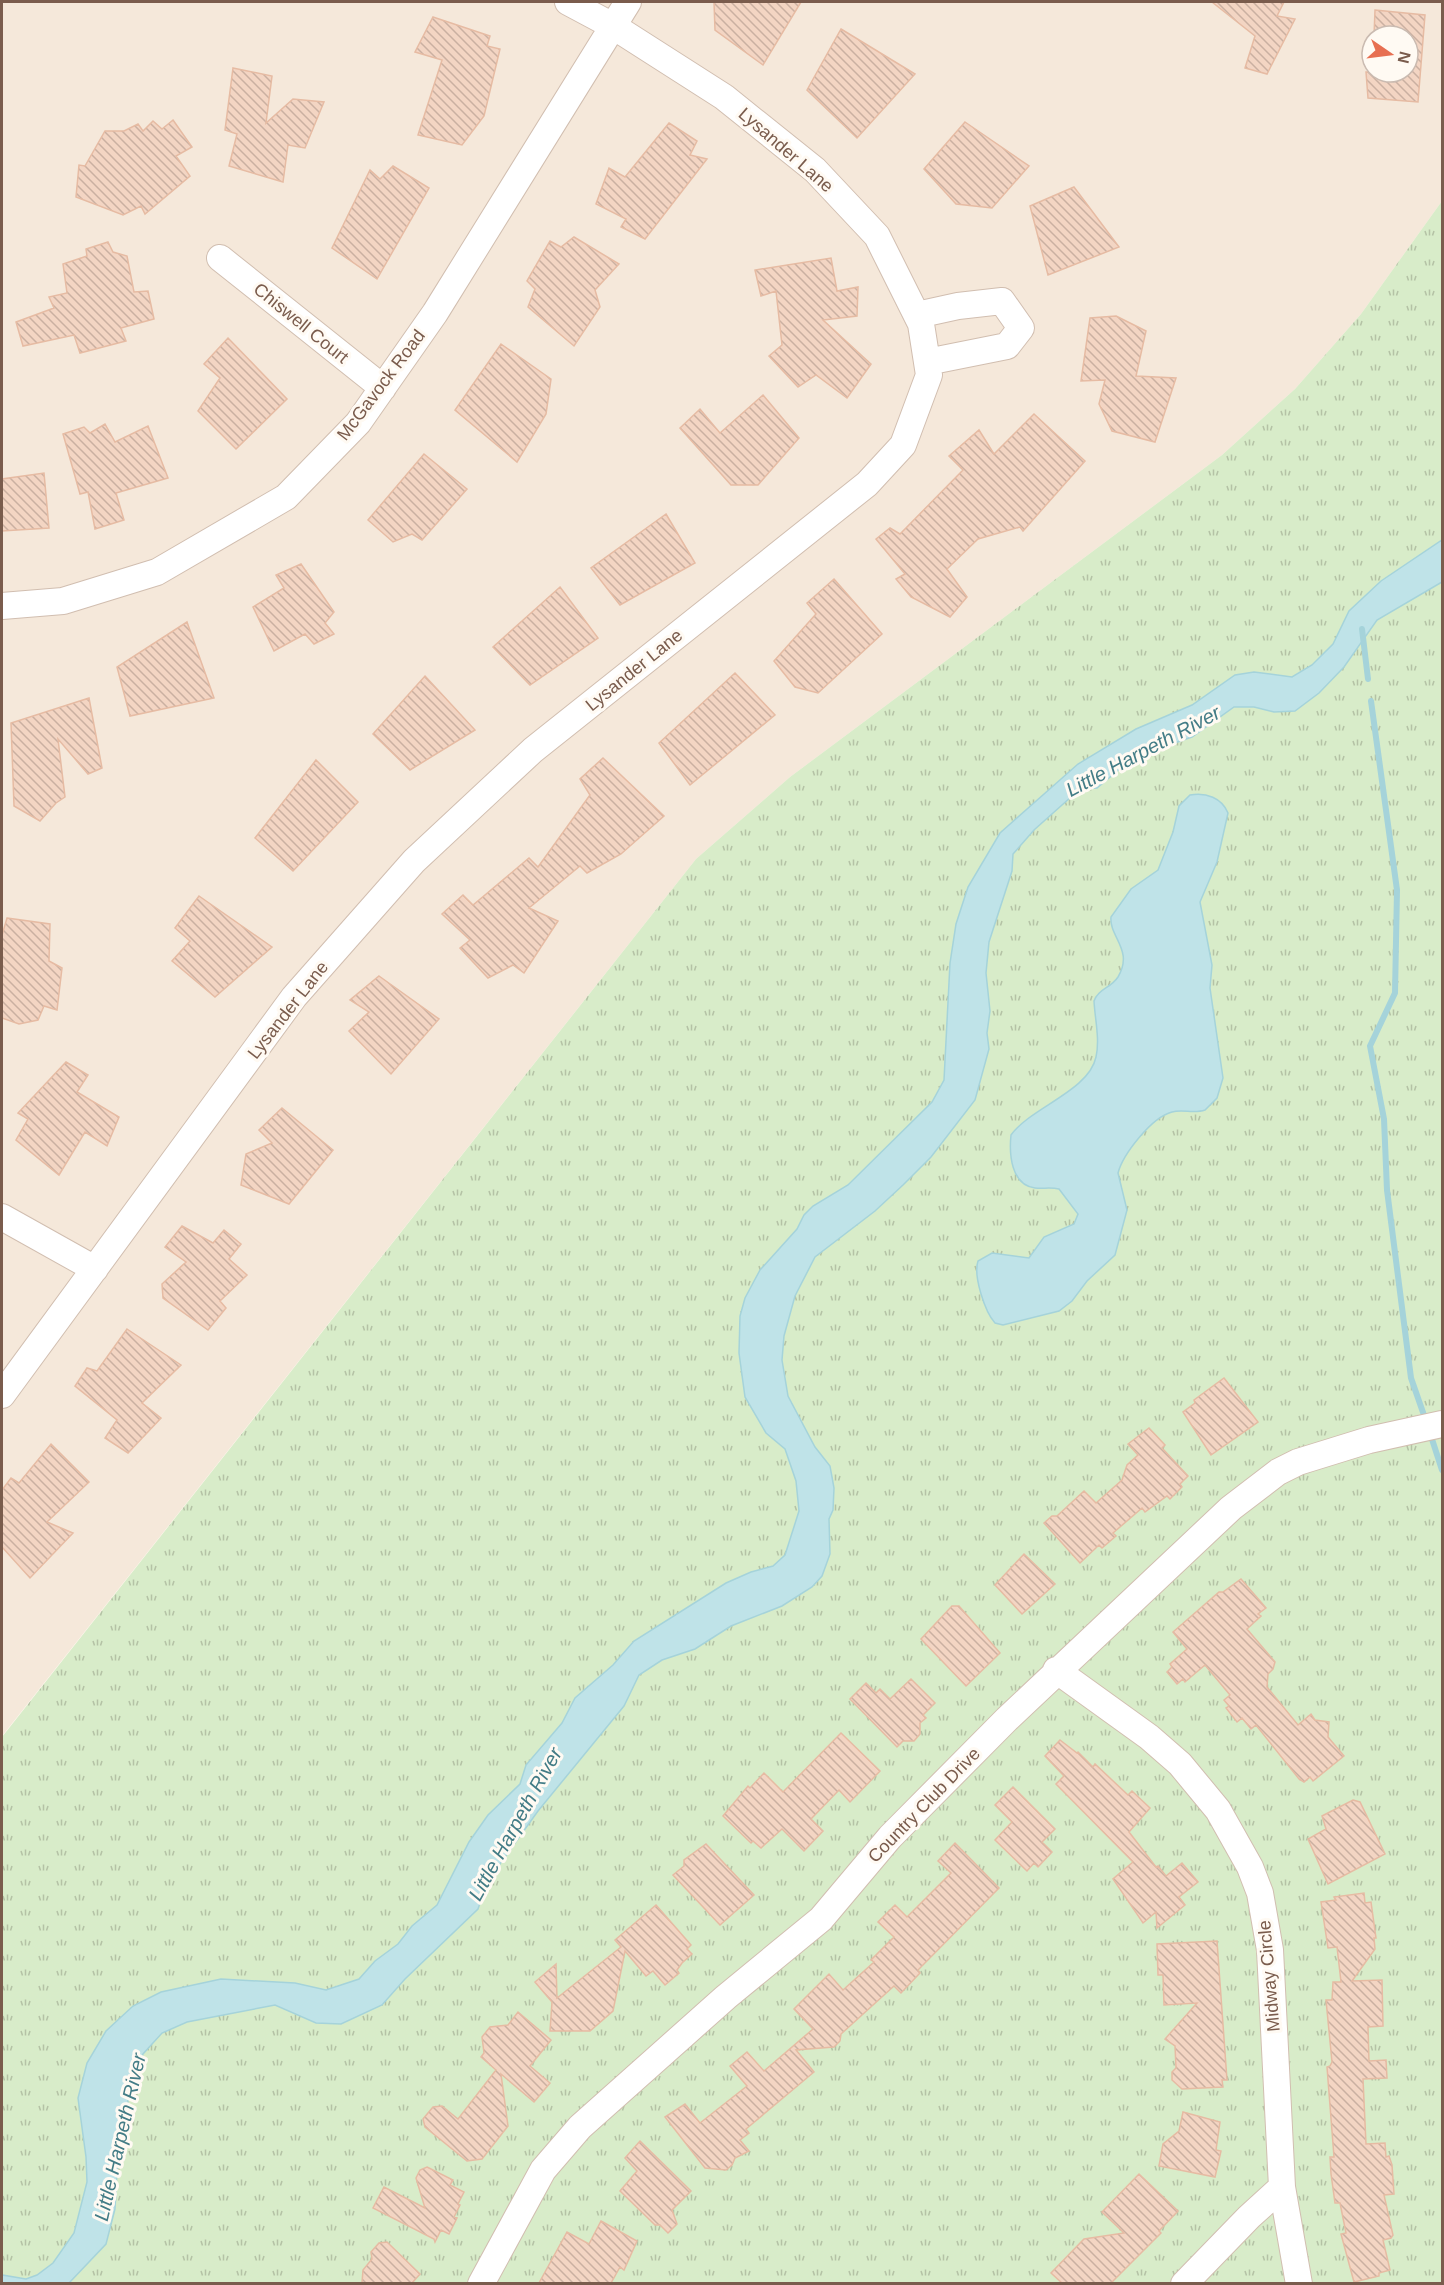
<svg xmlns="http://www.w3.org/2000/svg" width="1444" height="2285" viewBox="0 0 1444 2285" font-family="Helvetica,sans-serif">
<defs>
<pattern id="grass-tufts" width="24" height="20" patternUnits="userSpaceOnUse" patternTransform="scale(1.5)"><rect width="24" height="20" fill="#d8ecc9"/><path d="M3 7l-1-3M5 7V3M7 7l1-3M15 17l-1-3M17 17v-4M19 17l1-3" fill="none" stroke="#b4c2a5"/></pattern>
<pattern id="building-back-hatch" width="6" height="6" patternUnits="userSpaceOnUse" patternTransform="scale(1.5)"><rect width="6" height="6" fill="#f3d5c3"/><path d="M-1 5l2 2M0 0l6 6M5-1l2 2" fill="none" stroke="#cab0a1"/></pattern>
</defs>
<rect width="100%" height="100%" fill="#fdf6ec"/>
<path fill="#f5e8da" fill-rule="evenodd" d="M2 2H1442V201L1361 314 1295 389 1222 455 790 777 696 859 2 1736ZM1372 36H1408V72H1372Z"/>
<path fill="url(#grass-tufts)" d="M1442 201V2283H2V1737L696 859 790 777 1222 455 1295 389 1361 314Z"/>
<path fill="#bfe3e8" stroke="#a5d3da" stroke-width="1.5" d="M1442 540V582L1377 620 1344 667 1319 693 1295 711 1274 712 1254 707H1234L1192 737 1160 748 1121 768 1097 788 1080 789 1034 830 1013 854 1012 871 989 942 986 973 990 1011 987 1033 989 1049 975 1100 931 1157 903 1185 875 1211 815 1257 795 1296 784 1336 782 1360 788 1396 815 1447 830 1466 834 1488 833 1510 829 1519 830 1554 822 1576 812 1587 782 1606 731 1626 695 1649 662 1660 639 1675 624 1706 538 1811 487 1882 478 1909 405 1979 382 2005 341 2024 316 2023 275 2005 187 2022 162 2033 143 2054 128 2100 127 2121 118 2153 115 2209 106 2244 69 2283H2V2275L26 2279 37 2275 53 2263 74 2233 87 2182 86 2157 78 2098 87 2063 106 2031 133 2006 161 1992 221 1979 295 1983 326 1990 359 1979 375 1961 398 1944 412 1926 437 1905 469 1842 488 1815 520 1784 526 1765 562 1723 575 1698 613 1665 634 1641 726 1583 751 1572 773 1566 785 1555 799 1511 796 1481 785 1449 766 1433 745 1397 739 1353 740 1316 745 1298 760 1270 797 1229 804 1215 813 1206 848 1185 932 1102 944 1080 950 963 956 924 968 887 1000 833 1078 764 1136 729 1192 705 1235 675 1254 672 1292 677 1312 665 1333 644 1349 611 1381 581Z
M1190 795C1206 792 1222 798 1228 813L1217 862 1200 902 1212 965 1210 988 1223 1078 1217 1098 1205 1110C1194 1114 1183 1109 1172 1112 1152 1117 1123 1154 1118 1173L1127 1210 1115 1255 1087 1281 1072 1301 1059 1311 1003 1325 995 1323C985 1312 973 1276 978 1261L992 1253 1029 1258 1044 1237 1074 1224 1078 1214 1059 1189C1050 1187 1043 1189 1035 1188 1011 1185 1009 1154 1011 1135 1030 1108 1089 1091 1096 1057 1100 1039 1095 1020 1094 1001 1098 989 1111 988 1118 977 1134 950 1109 937 1111 917L1131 889 1158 870 1173 832 1179 806Z"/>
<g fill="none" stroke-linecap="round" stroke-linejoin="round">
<path stroke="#a5d3da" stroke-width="6" d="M1362 629 1368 679
M1371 701 1397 890 1395 993 1370 1046 1384 1119 1387 1190 1411 1378 1426 1421
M1430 1433 1442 1470"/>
</g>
<path fill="url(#building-back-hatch)" stroke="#e6bba3" stroke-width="1.5" d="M714 2H801L763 65 715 30Z
M1212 2H1284L1277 16 1295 19 1267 74 1245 68 1255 36Z
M1375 10 1425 15 1418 102 1368 98 1366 72H1408V36H1374Z
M433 17 490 36 487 46 500 49 484 116 462 145 418 135 442 60 415 52Z
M841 29 915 74 857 138 807 90Z
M233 68 272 76 266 123 293 99 324 102 305 148 288 145 283 182 229 166 237 134 225 130Z
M173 120 192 147 176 156 190 176 145 214 141 206 123 215 76 197 79 165 85 166 105 131H124L138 124 143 131 153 121 162 129Z
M965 122 1029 166 992 208 956 204 924 169Z
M669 123 697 141 690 155 707 159 645 239 621 227 626 219 596 204 609 168 625 177Z
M393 166 429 188 377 279 332 248 370 170 380 179Z
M1074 187 1119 247 1048 275 1030 206Z
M574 237 619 264 595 290 600 307 574 346 528 307 535 289 527 281 550 241 561 247Z
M108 242 113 252 127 256 134 292 148 291 154 319 121 328 126 341 80 353 74 335 23 346 16 322 54 308 49 297 67 293 63 264 87 256 86 249Z
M831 258 837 291 858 287 857 316 823 320 871 364 847 398 816 375 798 387 769 356 782 345 776 291 761 296 755 270Z
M1116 316 1146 331 1136 376 1176 378 1155 442 1112 431 1099 404 1105 380 1081 381 1090 318Z
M228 338 287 399 236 449 198 411 220 378 204 364Z
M501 344 551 379 546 414 517 462 455 410Z
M763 395 799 438 758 485H731L680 428 700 409 720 433Z
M1034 414 1085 461 1023 531 1020 527 978 539 947 569 967 597 950 617 911 597 896 579 905 574 876 539 890 528 900 534 963 470 949 456 979 430 994 454Z
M105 424 115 442 148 426 168 478 116 493 124 520 95 529 88 492 80 494 63 434 84 427 90 433Z
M424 454 467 489 422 540 412 534 393 542 368 520Z
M44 473 49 528 2 531V479Z
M666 514 695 563 620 605 591 568Z
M301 564 334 612 325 623 334 634 314 644 305 634 274 651 253 607 284 588 276 575Z
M834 579 882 634 818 693 795 687 774 661 816 614 807 603Z
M560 587 598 638 530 685 493 647Z
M187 622 214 698 130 716 117 667Z
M735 673 775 715 690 785 659 743Z
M425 676 475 730 410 770 373 734Z
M89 698 102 768 88 774 58 739 65 797 56 803 40 821 14 806 11 723Z
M603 758 664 816 621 854 587 873 580 866 529 908 558 921 524 973 513 965 488 978 460 948 470 940 442 914 463 895 473 905 529 858 538 867 590 795 580 779Z
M316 760 358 802 293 871 255 838Z
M199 896 272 947 215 997 172 961 190 941 175 928Z
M7 918 50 924 49 961 62 968 57 1010 44 1006 38 1020 19 1024 2 1018V935Z
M379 976 439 1019 391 1074 349 1031 369 1012 350 1000Z
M66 1062 88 1075 77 1092 119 1117 107 1146 85 1132 59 1175 16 1140 28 1119 18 1113Z
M282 1108 333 1150 289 1204 241 1185 246 1154 272 1143 259 1130Z
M182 1226 213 1243 224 1230 241 1244 229 1259 247 1275 220 1301 226 1308 208 1330 163 1298 162 1284 186 1262 165 1247Z
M127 1329 181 1365 142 1403 161 1418 128 1453 105 1438 117 1420 75 1386 87 1368 97 1371Z
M1224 1378 1258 1422 1211 1455 1183 1412 1195 1403 1194 1400Z
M1149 1428 1165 1445 1162 1448 1188 1476 1180 1484 1182 1487 1170 1499 1167 1496 1145 1512 1142 1508 1113 1533 1116 1536 1102 1548 1099 1545 1080 1563 1044 1523 1052 1516H1057L1084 1491 1096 1503 1122 1480 1127 1465 1138 1455 1128 1444Z
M51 1444 89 1482 47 1522 73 1533 30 1578 2 1547V1490L11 1478 19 1483Z
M1024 1554 1055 1584 1022 1614 995 1585Z
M1241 1579 1266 1608 1258 1614 1261 1616 1247 1629 1275 1662 1273 1669 1268 1674 1267 1687 1298 1725 1311 1714 1315 1720 1329 1722 1328 1737 1344 1756 1313 1781 1310 1777 1304 1782 1299 1779 1256 1725 1251 1729 1242 1718 1237 1722 1226 1708 1229 1706 1224 1700 1230 1695 1205 1665 1185 1682 1183 1679 1177 1684 1167 1672 1172 1667 1170 1664 1187 1649 1173 1632 1219 1592H1223Z
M952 1606H959L1000 1653 966 1686 921 1639Z
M911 1679 935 1703 923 1715 926 1718 920 1723V1734L914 1741H903L897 1747 850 1699 866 1683 876 1693 880 1689 890 1699Z
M841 1733 880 1771 850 1802 839 1790 811 1819 823 1831 804 1851 782 1829 761 1848 753 1841 751 1843 723 1816 748 1786 750 1788 764 1773 783 1792Z
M1060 1740 1077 1753 1078 1752 1093 1767 1095 1764 1128 1795 1132 1791 1150 1808 1129 1832 1156 1867 1158 1866 1166 1876 1182 1863 1198 1882 1179 1897 1185 1905 1157 1928 1156 1912 1143 1923 1113 1879 1133 1862 1056 1784 1064 1776 1045 1756Z
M1013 1787 1055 1829 1042 1842 1052 1852 1038 1867 1034 1863 1027 1871 995 1840 1012 1822 995 1805Z
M1353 1800 1360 1802 1385 1854 1328 1884 1308 1839 1326 1829 1322 1816Z
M955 1843 999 1888 918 1970 920 1973 901 1993 894 1986 841 2034 840 2041 834 2047 796 2050 814 2072 746 2129 749 2133 740 2140 749 2151 735 2158 732 2165 726 2170 705 2168 665 2117 685 2104 700 2123 747 2086 730 2066 747 2052 764 2071 813 2029 794 2009 829 1974 843 1990 874 1962 871 1960 894 1937 878 1922 895 1905 907 1917 951 1873 938 1861Z
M706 1844 754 1895 720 1925 673 1875 684 1866V1860Z
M1364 1893 1365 1903 1371 1902 1376 1938H1374L1375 1949 1352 1981 1382 1980 1383 2026 1368 2027 1369 2061 1386 2060 1387 2078 1363 2079 1366 2144 1385 2143 1386 2157 1389 2156 1392 2165 1394 2194 1384 2195 1393 2235 1391 2238 1383 2240 1390 2270 1379 2273V2276L1354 2282 1341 2234 1346 2233 1340 2203H1335L1331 2174 1330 2157H1334L1327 2067 1330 2066 1332 2062 1326 2000H1332L1333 1982H1341L1337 1947 1328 1948 1321 1902 1336 1900 1334 1897Z
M656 1905 691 1945 687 1949 692 1954 682 1963 677 1970 679 1973 665 1985 653 1971 646 1976 625 1951 613 2011 590 2031H550L552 2002 535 1982 556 1964 557 1998 621 1947 615 1940Z
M1217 1941 1227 2080H1222L1223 2087 1182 2089 1172 2080V2072L1176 2068 1175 2046 1165 2039 1197 2003 1164 2005 1163 1975H1158L1157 1944Z
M518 2012 551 2040 530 2066 550 2083 534 2102 501 2074 508 2126 482 2159 467 2161 425 2127 423 2119 433 2107 442 2106 458 2119 496 2070 481 2057 484 2053 482 2037 490 2027 508 2025Z
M1183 2112 1220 2122 1216 2150 1221 2151 1215 2177 1159 2166 1163 2144 1179 2131Z
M640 2141 691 2191 672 2210 677 2224 668 2233 660 2225H655L620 2191 637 2171 625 2158Z
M427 2167 453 2180 450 2185 464 2192 458 2204 460 2205 454 2217 457 2218 449 2234 441 2230 435 2242 434 2239 373 2208 384 2187 425 2208 416 2178 420 2170Z
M1139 2174 1178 2211 1159 2231 1161 2233 1111 2283H1062L1051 2273 1084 2239 1124 2233 1102 2212Z
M601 2221 637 2241 624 2270 620 2267 611 2283H539L567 2232 589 2244Z
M387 2242 420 2274 412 2283H362L363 2270 372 2259 371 2252 379 2243Z"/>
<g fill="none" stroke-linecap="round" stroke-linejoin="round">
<g stroke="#d1beb0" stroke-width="28">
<path id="minor" d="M220 258 383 388
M917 315 958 306 1002 301 1021 328 1007 346 927 362
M2 606 63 601 157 572 286 497 358 423 435 313 628 2
M2 1217 95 1269
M2 1395 294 997 414 861 533 750 867 484 903 445 929 375 921 324 877 236 815 170 724 97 613 26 568 2
M1056 1670 1149 1737 1180 1764 1218 1810 1250 1867 1260 1893 1270 1950 1282 2187
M481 2284 543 2170 580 2127 726 1997 821 1919 890 1837 1007 1719 1231 1508 1278 1472 1298 1462 1369 1440 1442 1424
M1184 2284 1249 2217 1282 2187 1299 2284"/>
</g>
<use href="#minor" stroke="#fff" stroke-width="26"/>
</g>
<g text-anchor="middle" stroke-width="6" stroke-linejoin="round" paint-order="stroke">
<g font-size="18" fill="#7a5c4d" stroke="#fffaf3">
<text transform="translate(786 150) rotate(41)" y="6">Lysander Lane</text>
<text transform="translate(301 323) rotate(39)" y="6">Chiswell Court</text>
<text transform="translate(381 385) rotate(-53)" y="6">McGavock Road</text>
<text transform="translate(634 670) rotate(-39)" y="6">Lysander Lane</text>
<text transform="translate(288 1010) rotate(-52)" y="6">Lysander Lane</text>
<text transform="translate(924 1805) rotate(-46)" y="6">Country Club Drive</text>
<text transform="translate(1269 1976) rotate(-95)" y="6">Midway Circle</text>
</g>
<g font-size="20" font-style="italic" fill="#437c86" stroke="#fffaf3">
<text transform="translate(1143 751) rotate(-28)" y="7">Little Harpeth River</text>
<text transform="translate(515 1824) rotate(-61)" y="7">Little Harpeth River</text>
<text transform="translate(120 2137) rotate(-77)" y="7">Little Harpeth River</text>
</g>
</g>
<rect width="1444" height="2285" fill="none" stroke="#7a5c4d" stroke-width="6"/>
<g transform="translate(1390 54) rotate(104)"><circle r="28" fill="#fffaf3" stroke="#cabbb1" stroke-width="1.5"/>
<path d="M0-4.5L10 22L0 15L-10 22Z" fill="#e76f51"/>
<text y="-9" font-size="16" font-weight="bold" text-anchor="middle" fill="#7a5c4d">N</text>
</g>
</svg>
